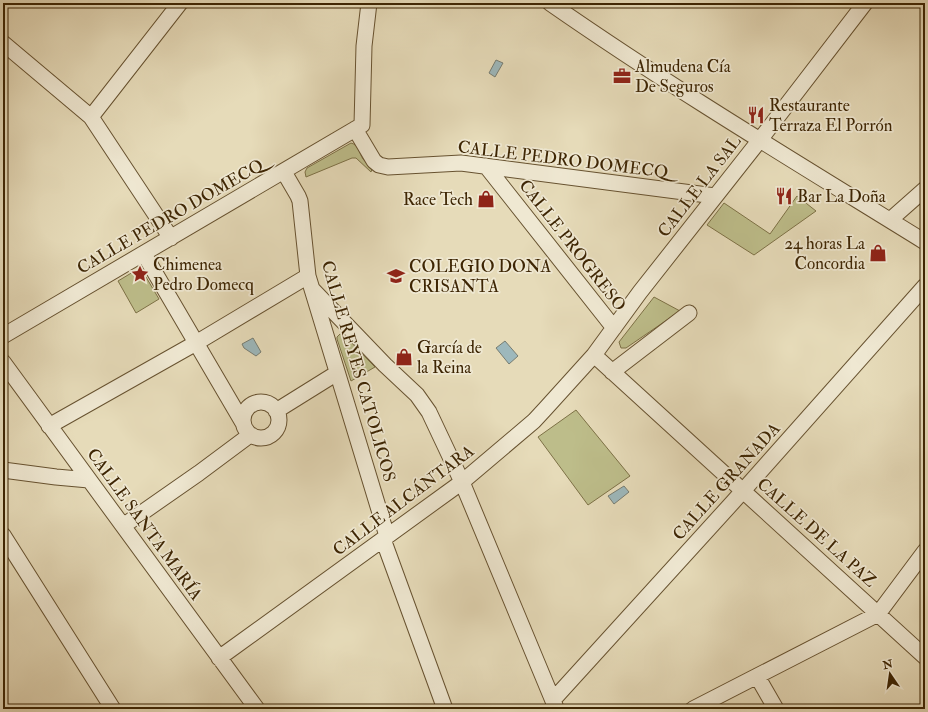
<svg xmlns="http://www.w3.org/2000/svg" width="928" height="712" viewBox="0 0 928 712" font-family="'IM FELL Double Pica',serif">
<rect width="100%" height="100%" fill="#e6dbb9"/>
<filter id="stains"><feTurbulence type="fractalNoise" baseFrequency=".005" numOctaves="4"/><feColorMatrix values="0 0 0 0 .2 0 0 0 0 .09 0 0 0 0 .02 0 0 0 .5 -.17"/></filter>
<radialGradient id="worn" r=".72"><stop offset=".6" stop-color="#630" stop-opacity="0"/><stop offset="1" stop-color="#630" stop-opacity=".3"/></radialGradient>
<path fill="#bdbd8a" stroke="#7d7146" d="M351 143C359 145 359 153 363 159 366 162 369 166 372 169L371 172 356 158H352L306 177 305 172 307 168Z
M797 196 816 211 754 255 707 225 724 203 770 234Z
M133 272 139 278 146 277 159 299 136 313 118 281Z
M654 297 680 311 626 348H621L619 342Z
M340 334H343L375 367 351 381 337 339V337Z
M576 410 630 476 588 505 538 437Z"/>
<path fill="#9db8bc" stroke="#777d72" d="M496 60 503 63 495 77 489 73Z
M253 338 261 352 256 356 244 348 242 344Z
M505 341 518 356 509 364 496 348Z
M624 486 629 492 614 504 608 496Z"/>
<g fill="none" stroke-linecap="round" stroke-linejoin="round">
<g stroke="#675230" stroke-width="17">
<path id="street" d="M550 3C672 88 799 164 925 242
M3 43 91 117 171 238
M91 117 180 3
M355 129 374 161 379 165 388 167 461 163 715 196
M486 166 614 328
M284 172 298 196 300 201 308 276 387 536
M890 220 925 189
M144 254 243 423
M312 289 385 365 417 395 429 412 462 482 556 708
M3 336 362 125 364 46 369 3
M594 355 925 657
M3 362 257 709
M612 372 689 313
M243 420a18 18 0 1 1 36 0a18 18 0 1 1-36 0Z
M276 411 337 373
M49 426 196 343 308 276
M3 470 56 477 89 480
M123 526 199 473 250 435
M3 535 113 709
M383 539 445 709
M219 658 462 482 534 421 546 408 594 355 640 292 759 141 865 3
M757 676 776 709
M553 700 733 502 925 286
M693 709 878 614 925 551"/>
</g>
<use href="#street" stroke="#efe8d2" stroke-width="15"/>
</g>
<defs>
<g id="office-bare" transform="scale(1.38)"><path d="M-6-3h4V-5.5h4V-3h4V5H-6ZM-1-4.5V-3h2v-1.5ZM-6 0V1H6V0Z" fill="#8f2418" stroke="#efe8d2" stroke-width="2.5" paint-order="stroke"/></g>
<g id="restaurant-bare" transform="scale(1.38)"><path d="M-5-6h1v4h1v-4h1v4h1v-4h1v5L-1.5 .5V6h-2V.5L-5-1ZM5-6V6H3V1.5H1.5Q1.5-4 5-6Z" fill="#8f2418" stroke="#efe8d2" stroke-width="2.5" paint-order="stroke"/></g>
<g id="shop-bare" transform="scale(1.38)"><path d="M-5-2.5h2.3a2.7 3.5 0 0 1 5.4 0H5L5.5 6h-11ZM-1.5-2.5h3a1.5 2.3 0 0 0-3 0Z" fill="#8f2418" stroke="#efe8d2" stroke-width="2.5" paint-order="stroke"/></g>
<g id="sight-bare" transform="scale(1.38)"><path d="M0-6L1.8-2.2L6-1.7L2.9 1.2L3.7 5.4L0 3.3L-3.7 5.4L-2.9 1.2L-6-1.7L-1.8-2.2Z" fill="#8f2418" stroke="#efe8d2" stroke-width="2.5" paint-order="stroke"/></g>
<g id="school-bare" transform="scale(1.38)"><path d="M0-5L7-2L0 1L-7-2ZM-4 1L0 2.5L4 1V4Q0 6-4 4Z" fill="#8f2418" stroke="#efe8d2" stroke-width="2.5" paint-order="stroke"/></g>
</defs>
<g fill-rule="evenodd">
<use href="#office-bare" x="622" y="76"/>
<use href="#restaurant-bare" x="756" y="115"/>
<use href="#restaurant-bare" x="784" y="196"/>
<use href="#shop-bare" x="486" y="199"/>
<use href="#shop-bare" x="878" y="253"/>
<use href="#sight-bare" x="140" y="274"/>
<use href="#school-bare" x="396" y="276"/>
<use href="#shop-bare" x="404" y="357"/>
</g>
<g text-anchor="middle" stroke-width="3.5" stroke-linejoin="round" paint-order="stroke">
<g font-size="17" fill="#3d2503" stroke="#efe8d2" text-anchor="start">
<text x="635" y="72">Almudena Cía<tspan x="635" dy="20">De Seguros</tspan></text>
<text x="769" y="111">Restaurante<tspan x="769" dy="20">Terraza El Porrón</tspan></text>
<text x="797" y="202">Bar La Doña</text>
<text x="473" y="205" text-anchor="end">Race Tech</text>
<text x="865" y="249" text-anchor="end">24 horas La<tspan x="865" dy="20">Concordia</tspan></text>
<text x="153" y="270">Chimenea<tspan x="153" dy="20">Pedro Domecq</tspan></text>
<text x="409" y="272">COLEGIO DONA<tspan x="409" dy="20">CRISANTA</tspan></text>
<text x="417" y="353">García de<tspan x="417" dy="20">la Reina</tspan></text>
</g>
<g font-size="17" fill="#3d2503" stroke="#efe8d2">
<text transform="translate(563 159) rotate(7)" y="6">CALLE PEDRO DOMECQ</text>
<text transform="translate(699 186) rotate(-52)" y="6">CALLE LA SAL</text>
<text transform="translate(170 216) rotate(-30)" y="6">CALLE PEDRO DOMECQ</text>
<text transform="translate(573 245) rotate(52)" y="6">CALLE PROGRESO</text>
<text transform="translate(359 371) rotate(74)" y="6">CALLE REYES CATOLICOS</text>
<text transform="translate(726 481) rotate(-48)" y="6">CALLE GRANADA</text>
<text transform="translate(403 500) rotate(-37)" y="6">CALLE ALCÁNTARA</text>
<text transform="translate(145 524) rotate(54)" y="6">CALLE SANTA MARÍA</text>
<text transform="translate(817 532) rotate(42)" y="6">CALLE DE LA PAZ</text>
</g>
</g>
<rect width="928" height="712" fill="none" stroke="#e6dbb9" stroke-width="16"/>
<rect x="4" y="4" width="920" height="704" fill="none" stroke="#3d2503" stroke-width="2"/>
<rect x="8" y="8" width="912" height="696" fill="none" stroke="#3d2503"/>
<g transform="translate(890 674) rotate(347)" stroke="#efe8d2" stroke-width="3" paint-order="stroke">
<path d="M0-3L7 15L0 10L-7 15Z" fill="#3d2503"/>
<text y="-6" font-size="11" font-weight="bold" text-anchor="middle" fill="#3d2503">N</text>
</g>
<rect width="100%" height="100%" filter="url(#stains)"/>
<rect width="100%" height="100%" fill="url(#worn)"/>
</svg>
